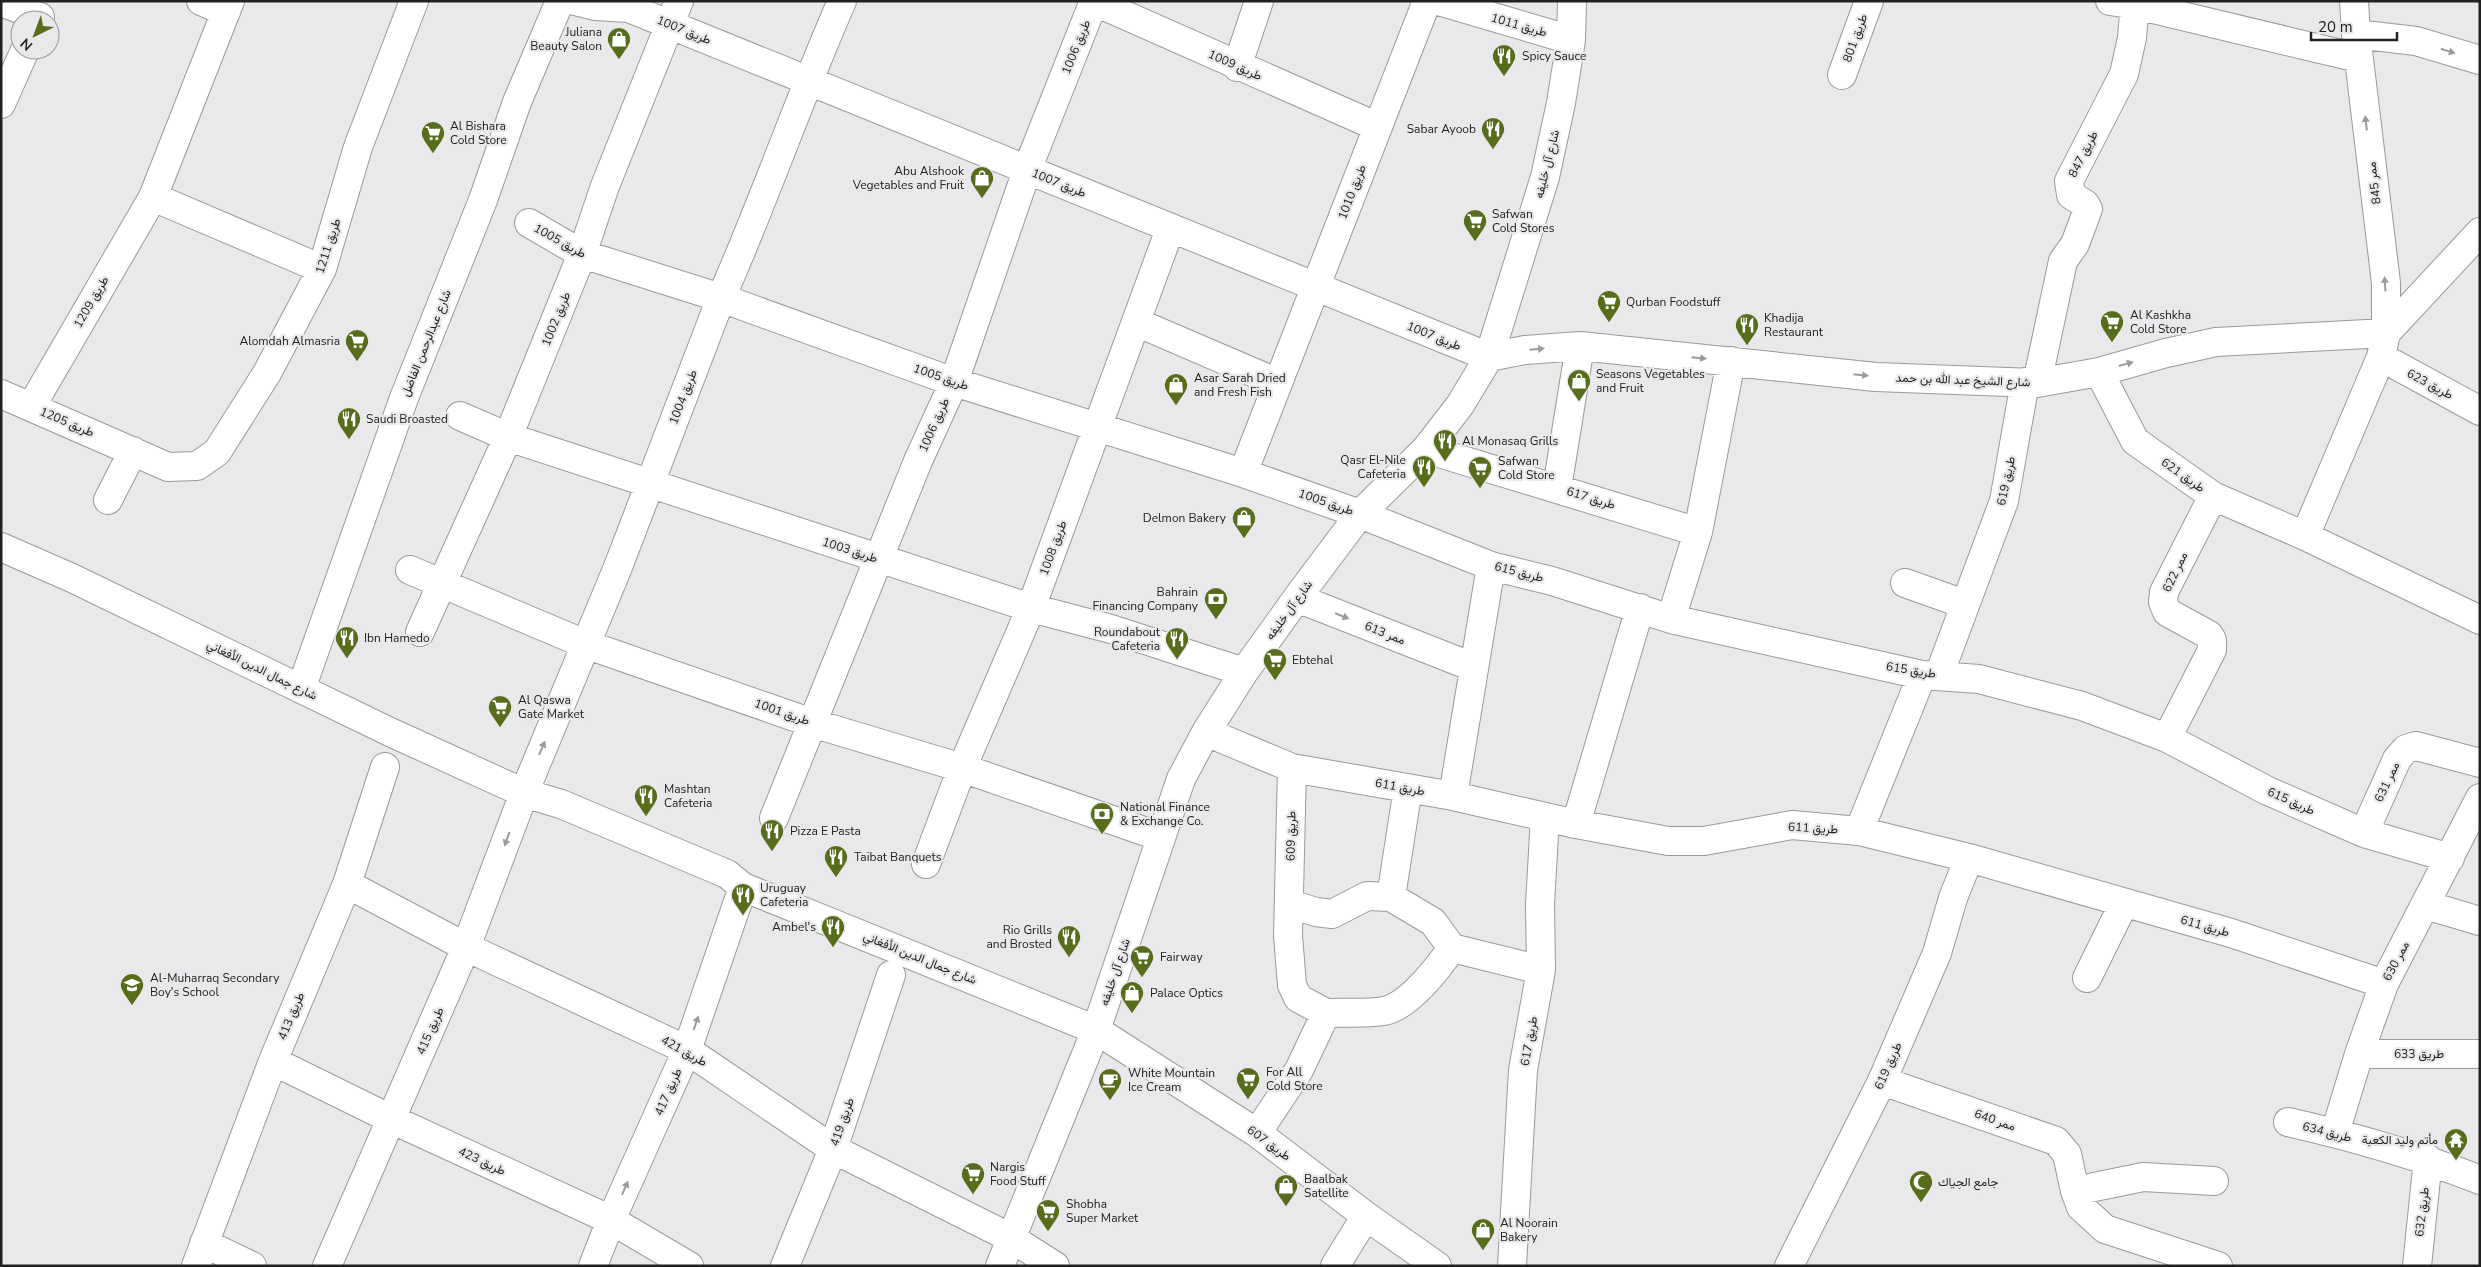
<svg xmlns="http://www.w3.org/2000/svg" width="2481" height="1267" viewBox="0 0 2481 1267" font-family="'Nunito Sans',Vazirmatn,sans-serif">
<rect width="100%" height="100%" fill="#e9e8eb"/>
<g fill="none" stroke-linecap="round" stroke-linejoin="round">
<g stroke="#9a999c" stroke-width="30">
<path id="minor" d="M201 1 226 12
M575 1 595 6 629 8 1489 357 1525 350 1580 346 1876 377 2037 383 2099 372 2166 353 2216 342 2386 333 2480 232
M1093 1 1378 127
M1439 1 1571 40
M2110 1 2136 5 2358 58
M2354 1 2356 34
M1 2 40 17
M1237 67 1259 1
M1842 75 1869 1
M1 104 25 50
M153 197 322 269
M529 223 582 254 721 298 954 382 1243 473 1360 514 1491 566 1552 581 1671 619 1922 675 1979 679 2082 706 2167 738 2268 791 2364 833 2450 858
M1136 322 1278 383
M2381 357 2480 411
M2099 372 2135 441 2213 496 2305 536 2480 620
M2037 383 2063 261 2075 244 2088 209 2085 204 2071 195 2069 181 2124 74 2132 38 2135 1
M1 394 168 467 197 466 217 452 267 373 322 269 358 147 414 1
M31 407 153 197 230 1
M460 416 508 437 1031 608 1111 629 1244 672
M1426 449 1698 532
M1243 473 1427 1
M1557 488 1580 346
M108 500 133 451
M2305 536 2381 357 2386 333V283L2356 34 2416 41 2480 60
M1 547 72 578 390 732 524 793 561 804 727 874 743 887 1096 1030 1257 1133 1366 1216 1437 1266
M410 570 585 644 812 723 962 768 1161 837
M1905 583 1964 604
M1297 598 1473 667
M1671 619 1698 532 1731 361
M420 632 508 437 582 254 605 186 679 1
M1939 675 2004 501 2025 382
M301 689 404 398 483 200 517 102 560 1
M1206 732 1292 768 1453 796 1576 824 1668 841H1704L1792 825 1859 831 1969 858 2231 933 2384 984
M2167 738 2212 650V640L2209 635 2167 612 2163 602 2164 592 2213 496
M1453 796 1491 566
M774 818 918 461 954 382 1027 170 1094 1
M1576 824 1640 608
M1859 831 1922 675
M2364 833 2397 759 2406 749 2416 746 2480 763
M926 864 962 768 1031 608 1170 229
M347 884 466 947 687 1050 833 1149 1011 1238 1055 1266
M1391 897 1408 788
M1290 904 1316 912 1332 914 1367 896 1391 897 1433 922 1452 948
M2426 905 2480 921
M2087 978 2124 903
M1326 1013C1345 1012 1366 1014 1384 1011 1409 1006 1438 968 1452 948L1541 970
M2359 1054H2480
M273 1061 391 1119 611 1220 689 1266
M1882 1081 2056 1141 2067 1154 2075 1191 2143 1177 2214 1181
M2288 1122C2354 1137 2417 1155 2480 1180
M1257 1133 1299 1070 1326 1013 1298 998 1292 985 1288 936 1292 768
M2335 1133 2359 1054 2384 984 2480 798
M2075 1191 2081 1207 2105 1229 2218 1266
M204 1243 252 1266
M196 1266 273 1061 347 884 385 767
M327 1266 466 947 524 793 618 567 721 298C764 201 799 99 842 1
M593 1266 611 1220 687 1050 743 887
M785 1266 833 1149 891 975
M1000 1266 1096 1030 1181 779 1206 732 1244 672 1297 598 1360 514 1426 449 1460 405 1489 357 1545 177 1561 103 1571 40 1572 1
M1335 1266 1366 1216
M1512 1266 1523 1070 1541 970 1540 904 1545 817
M1789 1266 1882 1081 1937 953 1953 898 1969 858
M2417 1266 2428 1159"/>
</g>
<use href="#minor" stroke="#fff" stroke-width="28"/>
</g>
<defs><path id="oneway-solid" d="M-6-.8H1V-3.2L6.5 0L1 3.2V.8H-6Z" transform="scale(1.25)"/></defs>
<g fill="#9c9b9c">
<use href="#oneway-solid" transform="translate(2448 51) rotate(17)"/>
<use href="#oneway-solid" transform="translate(2366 123) rotate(-97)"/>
<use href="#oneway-solid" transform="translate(2385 284) rotate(-93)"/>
<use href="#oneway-solid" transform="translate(1537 349) rotate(-5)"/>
<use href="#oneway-solid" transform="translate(1699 358) rotate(6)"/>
<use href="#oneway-solid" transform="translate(2126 364) rotate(-16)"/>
<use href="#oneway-solid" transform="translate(1861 375) rotate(6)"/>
<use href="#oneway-solid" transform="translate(1342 616) rotate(22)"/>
<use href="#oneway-solid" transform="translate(542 748) rotate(-67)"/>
<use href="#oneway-solid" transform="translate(507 839) rotate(110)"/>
<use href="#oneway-solid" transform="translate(696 1023) rotate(-71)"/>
<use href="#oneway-solid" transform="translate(625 1188) rotate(-66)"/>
</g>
<defs>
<g id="shop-pin" transform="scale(1.25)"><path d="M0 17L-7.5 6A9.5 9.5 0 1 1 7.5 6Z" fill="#586d1b" stroke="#e9e8eb"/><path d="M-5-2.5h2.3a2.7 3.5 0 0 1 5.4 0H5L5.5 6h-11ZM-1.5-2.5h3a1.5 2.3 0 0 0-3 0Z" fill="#fff"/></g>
<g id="restaurant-pin" transform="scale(1.25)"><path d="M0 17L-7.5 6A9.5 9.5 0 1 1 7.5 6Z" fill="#586d1b" stroke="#e9e8eb"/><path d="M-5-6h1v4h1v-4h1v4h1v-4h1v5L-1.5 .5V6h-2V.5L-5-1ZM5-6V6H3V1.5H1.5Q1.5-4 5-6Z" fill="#fff"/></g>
<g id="supermarket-pin" transform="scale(1.25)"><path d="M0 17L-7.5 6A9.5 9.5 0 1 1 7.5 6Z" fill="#586d1b" stroke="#e9e8eb"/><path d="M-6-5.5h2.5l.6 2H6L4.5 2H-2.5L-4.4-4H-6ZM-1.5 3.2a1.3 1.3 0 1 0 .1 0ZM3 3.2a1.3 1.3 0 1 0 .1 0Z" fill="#fff"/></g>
<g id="bank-pin" transform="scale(1.25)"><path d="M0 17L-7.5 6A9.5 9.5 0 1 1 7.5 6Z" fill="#586d1b" stroke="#e9e8eb"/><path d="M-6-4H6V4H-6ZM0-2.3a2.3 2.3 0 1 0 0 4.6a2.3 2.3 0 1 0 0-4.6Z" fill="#fff"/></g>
<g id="school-pin" transform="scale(1.25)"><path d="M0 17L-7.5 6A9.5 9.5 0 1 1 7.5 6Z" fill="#586d1b" stroke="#e9e8eb"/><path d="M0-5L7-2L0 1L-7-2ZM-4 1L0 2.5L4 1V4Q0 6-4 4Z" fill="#fff"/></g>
<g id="cafe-pin" transform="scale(1.25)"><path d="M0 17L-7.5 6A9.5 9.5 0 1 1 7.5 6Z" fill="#586d1b" stroke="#e9e8eb"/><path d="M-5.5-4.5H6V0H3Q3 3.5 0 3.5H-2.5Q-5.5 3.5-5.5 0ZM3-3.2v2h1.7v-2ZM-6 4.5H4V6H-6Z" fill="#fff"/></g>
<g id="temple-pin" transform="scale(1.25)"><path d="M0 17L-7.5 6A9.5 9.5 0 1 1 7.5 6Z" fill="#586d1b" stroke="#e9e8eb"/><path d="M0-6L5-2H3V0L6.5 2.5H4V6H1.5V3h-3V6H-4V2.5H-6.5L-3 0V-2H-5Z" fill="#fff"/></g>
<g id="mosque-pin" transform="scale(1.25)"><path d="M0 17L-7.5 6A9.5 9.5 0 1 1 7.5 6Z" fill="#586d1b" stroke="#e9e8eb"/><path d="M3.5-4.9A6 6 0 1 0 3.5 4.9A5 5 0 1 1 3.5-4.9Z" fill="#fff"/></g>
</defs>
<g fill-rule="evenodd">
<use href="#shop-pin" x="619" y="39"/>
<use href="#restaurant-pin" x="1504" y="56"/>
<use href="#restaurant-pin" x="1493" y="129"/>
<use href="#supermarket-pin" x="433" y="133"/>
<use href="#shop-pin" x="982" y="178"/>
<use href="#supermarket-pin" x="1475" y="221"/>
<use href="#supermarket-pin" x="1609" y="302"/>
<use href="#supermarket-pin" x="2112" y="322"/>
<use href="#restaurant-pin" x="1747" y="325"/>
<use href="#supermarket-pin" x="357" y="341"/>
<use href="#shop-pin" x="1579" y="381"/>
<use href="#shop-pin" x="1176" y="385"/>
<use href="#restaurant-pin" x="349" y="419"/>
<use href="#restaurant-pin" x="1445" y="441"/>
<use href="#restaurant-pin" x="1424" y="467"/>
<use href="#supermarket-pin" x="1480" y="468"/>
<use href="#shop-pin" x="1244" y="518"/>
<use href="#bank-pin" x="1216" y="599"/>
<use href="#restaurant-pin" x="347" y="638"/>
<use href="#restaurant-pin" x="1177" y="639"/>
<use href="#supermarket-pin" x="1275" y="660"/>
<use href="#supermarket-pin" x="500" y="707"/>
<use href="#restaurant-pin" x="646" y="796"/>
<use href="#bank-pin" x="1102" y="814"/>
<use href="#restaurant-pin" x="772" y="831"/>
<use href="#restaurant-pin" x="836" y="857"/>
<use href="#restaurant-pin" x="743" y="895"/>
<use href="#restaurant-pin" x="833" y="927"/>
<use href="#restaurant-pin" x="1069" y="937"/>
<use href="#supermarket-pin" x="1142" y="957"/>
<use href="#school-pin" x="132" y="985"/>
<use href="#shop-pin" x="1132" y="993"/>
<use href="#supermarket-pin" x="1248" y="1079"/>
<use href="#cafe-pin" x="1110" y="1080"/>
<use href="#temple-pin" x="2456" y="1140"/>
<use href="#supermarket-pin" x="973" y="1174"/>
<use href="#mosque-pin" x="1921" y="1182"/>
<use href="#shop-pin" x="1286" y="1186"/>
<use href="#supermarket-pin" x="1048" y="1211"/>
<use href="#shop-pin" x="1483" y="1230"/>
</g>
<g text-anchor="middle" stroke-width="4.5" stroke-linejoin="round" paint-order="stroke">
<g font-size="12" fill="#222122" stroke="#e9e8eb">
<text transform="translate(1519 25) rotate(16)" y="4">طريق 1011</text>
<text transform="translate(684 30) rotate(22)" y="4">طريق 1007</text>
<text transform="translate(1855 38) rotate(-70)" y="4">طريق 801</text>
<text transform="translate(1076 47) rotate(-68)" y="4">طريق 1006</text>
<text transform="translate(1235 65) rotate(24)" y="4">طريق 1009</text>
<text transform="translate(2083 154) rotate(-63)" y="4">طريق 847</text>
<text transform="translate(1547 164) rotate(-76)" y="4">شارع آل خليفه</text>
<text transform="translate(1059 183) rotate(22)" y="4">طريق 1007</text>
<text transform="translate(2374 183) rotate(-97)" y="4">ممر 845</text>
<text transform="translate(1352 192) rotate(-69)" y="4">طريق 1010</text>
<text transform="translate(560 241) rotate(29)" y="4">طريق 1005</text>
<text transform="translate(328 246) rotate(-72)" y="4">طريق 1211</text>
<text transform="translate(91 302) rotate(-60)" y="4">طريق 1209</text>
<text transform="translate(556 319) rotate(-68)" y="4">طريق 1002</text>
<text transform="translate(1434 336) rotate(22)" y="4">طريق 1007</text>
<text transform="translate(426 343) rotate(-68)" y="4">شارع عبدالرحمن الفاضل</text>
<text transform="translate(941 377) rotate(19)" y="4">طريق 1005</text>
<text transform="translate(1963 380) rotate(2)" y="4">شارع الشيخ عبد الله بن حمد</text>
<text transform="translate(2430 384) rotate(28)" y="4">طريق 623</text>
<text transform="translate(683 397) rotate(-69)" y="4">طريق 1004</text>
<text transform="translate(67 422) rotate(23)" y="4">طريق 1205</text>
<text transform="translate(934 425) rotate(-66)" y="4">طريق 1006</text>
<text transform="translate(2183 475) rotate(35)" y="4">طريق 621</text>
<text transform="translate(2006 481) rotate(-78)" y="4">طريق 619</text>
<text transform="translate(1591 498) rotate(17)" y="4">طريق 617</text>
<text transform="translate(1326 502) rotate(19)" y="4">طريق 1005</text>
<text transform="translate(1053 548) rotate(-70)" y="4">طريق 1008</text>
<text transform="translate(850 550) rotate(18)" y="4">طريق 1003</text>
<text transform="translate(1519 572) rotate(14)" y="4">طريق 615</text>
<text transform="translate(2175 572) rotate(-65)" y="4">ممر 622</text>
<text transform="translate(1289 610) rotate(-54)" y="4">شارع آل خليفه</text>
<text transform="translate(1385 633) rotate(22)" y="4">ممر 613</text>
<text transform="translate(262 670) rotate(26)" y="4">شارع جمال الدين الأفغاني</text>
<text transform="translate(1911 670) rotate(9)" y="4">طريق 615</text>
<text transform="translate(782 712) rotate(19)" y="4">طريق 1001</text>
<text transform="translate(2387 782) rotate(-65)" y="4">ممر 631</text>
<text transform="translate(1400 787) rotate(10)" y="4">طريق 611</text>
<text transform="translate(2291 801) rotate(24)" y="4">طريق 615</text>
<text transform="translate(1813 828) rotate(3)" y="4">طريق 611</text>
<text transform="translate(1291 836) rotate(-89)" y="4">طريق 609</text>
<text transform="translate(2205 926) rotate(16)" y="4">طريق 611</text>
<text transform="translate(920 958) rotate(22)" y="4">شارع جمال الدين الأفغاني</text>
<text transform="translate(2396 961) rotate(-62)" y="4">ممر 630</text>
<text transform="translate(1115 972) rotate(-71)" y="4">شارع آل خليفه</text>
<text transform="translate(291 1016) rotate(-67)" y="4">طريق 413</text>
<text transform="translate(430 1031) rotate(-66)" y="4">طريق 415</text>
<text transform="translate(1529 1041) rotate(-80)" y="4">طريق 617</text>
<text transform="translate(684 1051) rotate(29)" y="4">طريق 421</text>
<text x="2419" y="1058">طريق 633</text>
<text transform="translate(1888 1066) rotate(-66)" y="4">طريق 619</text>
<text transform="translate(668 1092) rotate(-66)" y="4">طريق 417</text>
<text transform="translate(1995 1120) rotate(19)" y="4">ممر 640</text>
<text transform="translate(842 1122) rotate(-71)" y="4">طريق 419</text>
<text transform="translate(2327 1132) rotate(14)" y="4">طريق 634</text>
<text transform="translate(1269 1143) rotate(36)" y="4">طريق 607</text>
<text transform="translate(482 1161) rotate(25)" y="4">طريق 423</text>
<text transform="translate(2422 1212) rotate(-83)" y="4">طريق 632</text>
</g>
<g font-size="12" fill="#222122" stroke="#e9e8eb" text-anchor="start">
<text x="602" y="36" text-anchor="end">Juliana<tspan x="602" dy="14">Beauty Salon</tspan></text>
<text x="1522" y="60">Spicy Sauce</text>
<text x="450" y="130">Al Bishara<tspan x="450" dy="14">Cold Store</tspan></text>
<text x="1476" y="133" text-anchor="end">Sabar Ayoob</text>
<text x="964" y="175" text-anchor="end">Abu Alshook<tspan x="964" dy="14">Vegetables and Fruit</tspan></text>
<text x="1492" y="218">Safwan<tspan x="1492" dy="14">Cold Stores</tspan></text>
<text x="1626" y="306">Qurban Foodstuff</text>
<text x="2130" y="319">Al Kashkha<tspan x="2130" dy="14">Cold Store</tspan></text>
<text x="1764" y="322">Khadija<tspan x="1764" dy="14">Restaurant</tspan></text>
<text x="340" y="345" text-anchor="end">Alomdah Almasria</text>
<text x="1596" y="378">Seasons Vegetables<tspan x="1596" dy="14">and Fruit</tspan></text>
<text x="1194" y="382">Asar Sarah Dried<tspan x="1194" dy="14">and Fresh Fish</tspan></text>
<text x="366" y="423">Saudi Broasted</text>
<text x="1462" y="445">Al Monasaq Grills</text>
<text x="1406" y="464" text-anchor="end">Qasr El-Nile<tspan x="1406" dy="14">Cafeteria</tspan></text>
<text x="1498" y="465">Safwan<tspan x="1498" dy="14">Cold Store</tspan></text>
<text x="1226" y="522" text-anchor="end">Delmon Bakery</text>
<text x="1198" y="596" text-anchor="end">Bahrain<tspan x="1198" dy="14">Financing Company</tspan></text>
<text x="1160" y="636" text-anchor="end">Roundabout<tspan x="1160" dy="14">Cafeteria</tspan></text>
<text x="364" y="642">Ibn Hamedo</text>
<text x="1292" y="664">Ebtehal</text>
<text x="518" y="704">Al Qaswa<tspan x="518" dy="14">Gate Market</tspan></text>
<text x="664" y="793">Mashtan<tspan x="664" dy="14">Cafeteria</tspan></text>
<text x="1120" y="811">National Finance<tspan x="1120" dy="14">&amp; Exchange Co.</tspan></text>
<text x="790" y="835">Pizza E Pasta</text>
<text x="854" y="861">Taibat Banquets</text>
<text x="760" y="892">Uruguay<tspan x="760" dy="14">Cafeteria</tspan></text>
<text x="816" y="931" text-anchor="end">Ambel's</text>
<text x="1052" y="934" text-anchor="end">Rio Grills<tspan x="1052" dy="14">and Brosted</tspan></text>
<text x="1160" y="961">Fairway</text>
<text x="150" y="982">Al-Muharraq Secondary<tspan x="150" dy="14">Boy's School</tspan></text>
<text x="1150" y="997">Palace Optics</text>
<text x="1266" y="1076">For All<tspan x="1266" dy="14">Cold Store</tspan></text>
<text x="1128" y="1077">White Mountain<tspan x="1128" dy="14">Ice Cream</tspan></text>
<text x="2438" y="1144" text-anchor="end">مأتم وليد الكعبة</text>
<text x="990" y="1171">Nargis<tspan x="990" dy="14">Food Stuff</tspan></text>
<text x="1304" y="1183">Baalbak<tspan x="1304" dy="14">Satellite</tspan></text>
<text x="1938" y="1186">جامع الحِياك</text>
<text x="1066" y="1208">Shobha<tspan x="1066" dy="14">Super Market</tspan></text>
<text x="1500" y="1227">Al Noorain<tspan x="1500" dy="14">Bakery</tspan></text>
</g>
</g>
<rect width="2481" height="1267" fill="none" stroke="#222122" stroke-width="5"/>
<g transform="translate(35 35) rotate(222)"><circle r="24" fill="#e9e8eb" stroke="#99989b"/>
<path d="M0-4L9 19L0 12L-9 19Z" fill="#586d1b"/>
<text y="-8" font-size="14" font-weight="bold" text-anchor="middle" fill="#222122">N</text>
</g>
<path d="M2311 32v8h86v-8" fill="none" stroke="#222122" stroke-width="2.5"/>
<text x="2318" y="32" font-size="15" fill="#222122" stroke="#e9e8eb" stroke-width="4" paint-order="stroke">20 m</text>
</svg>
